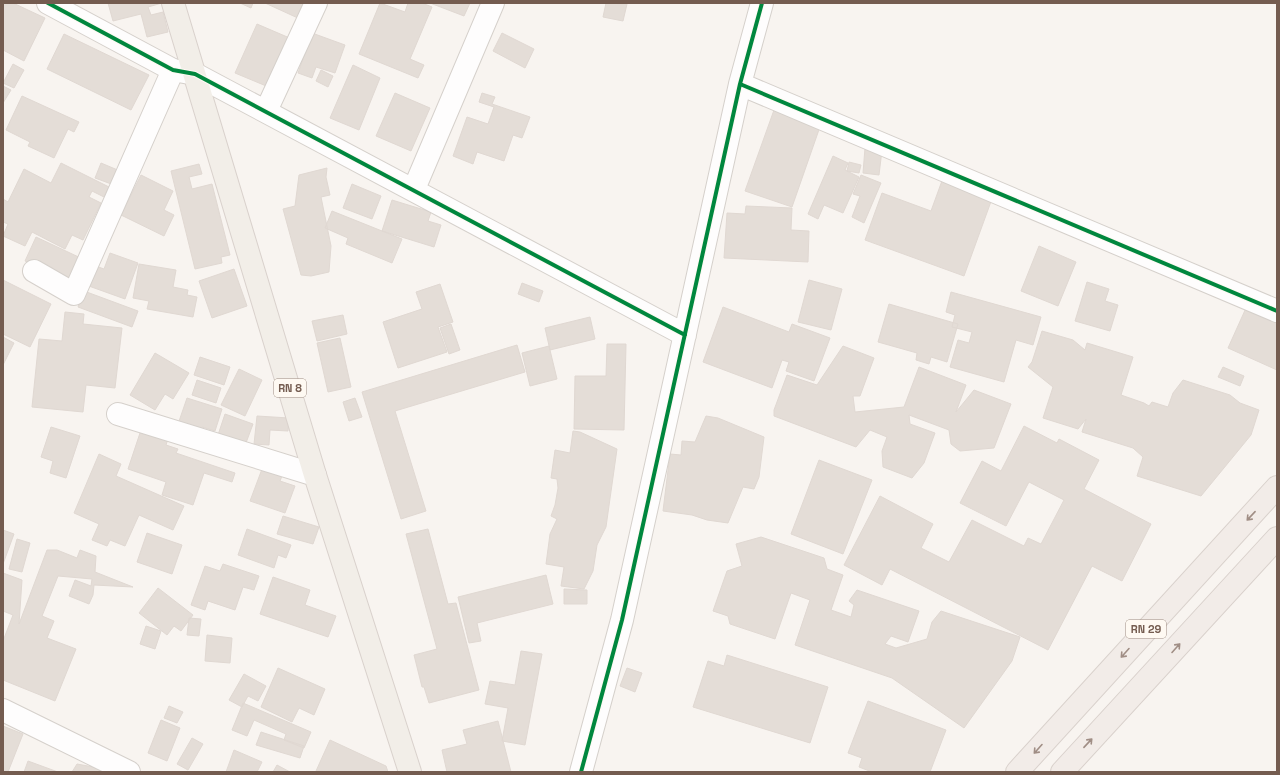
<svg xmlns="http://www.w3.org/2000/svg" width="1280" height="775" viewBox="0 0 1280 775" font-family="'Space Grotesk',sans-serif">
<rect width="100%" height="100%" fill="#f8f4f0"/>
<path fill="#e4ddd7" stroke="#e0d8d2" d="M3 3H13L45 18 24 61 3 50Z
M108 3H162L148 7 151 15 163 12 168 32 147 37 141 14 113 21Z
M240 3H253L251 8Z
M265 3H307L300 19Z
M380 3 405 12 408 3H422L432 7 410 59 424 65 418 78 359 54Z
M430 3H470L464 16Z
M606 3 627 4 623 21 603 17Z
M257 24 292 39 271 88 235 73Z
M312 33 345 45 335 73 316 67 312 78 298 73Z
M502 33 534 49 525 68 493 51Z
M64 34 149 75 131 110 47 69Z
M13 64 24 70 14 88 3 83Z
M353 65 380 78 359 130 330 118Z
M321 70 333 76 328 87 316 81Z
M3 86 11 90 3 103Z
M395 93 430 108 411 151 376 136Z
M482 93 495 97 492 104 530 117 522 138 513 135 504 161 477 152 473 164 453 156 467 117 488 124 494 107 479 102Z
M22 96 79 122 74 132 68 129 54 158 28 146 30 142 6 130Z
M774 110 822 121 792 207 745 191Z
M865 148 882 150 879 175 863 173Z
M833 156 848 163 845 170 859 177 843 213 824 205 818 219 808 214Z
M849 162 861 165 859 173 847 171Z
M61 163 109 187 104 197 92 191 89 197 101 203 83 240 72 235 65 249 32 232 25 246 3 236 8 224 3 222V199L8 202 24 169 51 183Z
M101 163 120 171 114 185 95 178Z
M199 164 202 174 189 177 192 189 212 184 230 255 221 257 222 263 195 269 171 171Z
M327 168 326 177 330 195 321 197 331 246 329 272 311 276 301 275 283 209 295 206 299 175Z
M141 175 173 191 164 210 174 215 164 236 121 215Z
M861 175 881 183 864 223 852 217 860 196 853 194Z
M943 178 993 196 964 276 865 240 882 193 931 211Z
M352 184 381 196 372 219 343 208Z
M392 200 431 212 428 221 441 225 434 247 382 231Z
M746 206 792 208 791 230 809 231 808 262 724 258 727 213 745 214Z
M332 211 402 239 392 263 346 244 348 238 325 228Z
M36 237 85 260 74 283 25 261Z
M1039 246 1076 262 1058 306 1021 291Z
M110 253 138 263 125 299 86 285 93 265 104 269Z
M139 264 176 270 173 287 188 290 187 295 197 297 193 317 147 309 149 301 133 298Z
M234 269 247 306 212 318 199 281Z
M3 280 51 304 30 347 3 334Z
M809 280 842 289 831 330 798 322Z
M1087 282 1109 289 1105 301 1118 305 1110 331 1075 321Z
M522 283 543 291 539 302 518 294Z
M440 284 453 322 438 327 447 352 398 368 383 322 422 309 416 292Z
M84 291 138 311 132 327 78 307Z
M951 292 1041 317 1033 345 1016 340 1004 382 950 367 958 340 969 343 972 332 952 327 955 315 946 312Z
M889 304 958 324 947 362 931 357 929 364 916 360 917 353 878 342Z
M723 307 789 332 792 324 830 338 814 381 786 371 789 362 782 360 772 388 703 362Z
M1246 308 1277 322V370L1228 348Z
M65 312 84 314 83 324 122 328 115 388 86 385 83 412 32 407 39 339 62 341Z
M343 315 347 334 317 341 312 321Z
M590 317 595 339 550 350 545 328Z
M451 324 460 350 449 354 440 328Z
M1042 331 1073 340 1085 350 1087 343 1133 357 1121 395 1144 403 1149 406 1152 402 1168 407 1173 393 1183 380 1230 395 1240 403 1259 410 1251 435 1201 496 1137 476 1143 457 1133 448 1082 432 1086 419 1078 429 1043 418 1053 387 1028 367 1032 362Z
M3 337 14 343 3 365Z
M340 338 351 387 328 392 317 343Z
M607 344H626L624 430 574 429 575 376H606Z
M517 345 525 372 395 411 426 511 401 519 362 392Z
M549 346 557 379 530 386 522 353Z
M843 346 874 358 860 396H853L855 412 904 407 919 367 966 385 956 412 974 390 1011 404 994 448 960 451 951 444 949 430 909 415 910 424 935 433 924 463 912 478 883 467 882 451 887 437 870 430 856 447 774 416V410L787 375 817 385Z
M155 353 189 373 173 399 165 394 155 410 130 395Z
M200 357 230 367 224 385 194 375Z
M1223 367 1244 376 1240 386 1218 377Z
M239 369 262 380 245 416 221 405Z
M197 380 221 388 216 403 192 395Z
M187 398 222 409 215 431 202 427 198 437 176 430Z
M355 398 362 417 349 421 343 402Z
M225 414 253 424 243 451 216 441Z
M257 416 289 418 288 431 270 430 269 445 254 444Z
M706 416 718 418 764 437 759 477 754 489 743 487 728 523 707 520 692 515 663 511 670 454 681 455 682 441 695 442Z
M143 424 170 433 166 445 178 449 176 453 235 473 232 482 204 473 193 505 162 495 166 482 128 469Z
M1024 426 1057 443 1059 439 1099 460 1084 489 1151 524 1122 581 1092 566 1048 650 890 569 882 585 844 565 880 496 933 524 921 548 949 562 972 520 1024 546 1028 538 1041 544 1064 500 1029 482 1006 526 960 503 982 461 1001 471Z
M51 427 80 436 66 478 50 473 53 461 41 457Z
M573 431 580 432 617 449 606 527 597 545 593 571 584 589 561 586 564 567 546 564 550 534 557 519 551 516 555 505 558 488 557 479 551 478 555 450 570 453Z
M99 454 121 464 116 476 184 506 173 530 139 515 125 546 110 540 107 546 92 540 99 524 74 513Z
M819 460 872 480 843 554 791 534Z
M262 469 282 476 280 481 295 486 285 513 250 501Z
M283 516 319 527 313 544 277 534Z
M247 529 291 545 286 558 278 555 274 568 238 555Z
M428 529 448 604 456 603 479 690 429 703 424 687H422L414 655 437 649 406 534Z
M3 530 14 534 3 564Z
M147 533 182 545 172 574 137 562Z
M761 537 824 558 827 569 843 575 831 610 851 617 854 605 849 601 857 590 919 611 908 642 891 636 885 644 896 648 927 639 932 622 941 611 1020 637 1012 661 964 728 892 678 795 645 810 600 791 593 775 639 730 624 728 616 713 611 727 571 742 566 736 544Z
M17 539 30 543 22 572 9 569Z
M47 550H57L77 558 80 550 96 556 95 572 133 587 94 585 93 595 89 604 69 596 75 580 91 586 92 579 58 576 42 616 54 621 47 638 76 649 55 701 3 680V641L13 615 3 611V573L22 580 19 624Z
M223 564 259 576 254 590 243 587 235 610 208 601 205 610 191 605 205 566 220 571Z
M546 575 553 604 477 623 481 641 469 643 458 597Z
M273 577 310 590 305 605 336 616 328 637 260 614Z
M158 588 193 615 181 631 174 626 167 635 139 613Z
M564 589 587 590V604H564Z
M189 618 201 619 199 636 187 635Z
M146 626 161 631 155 649 140 644Z
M207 635 232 638 230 663 205 661Z
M521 651 542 654 525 745 502 741 508 708 485 704 490 681 515 685Z
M727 655 828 687 810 743 693 707 708 661 724 666Z
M278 668 325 689 314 715 299 708 292 722 261 707Z
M627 668 642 673 635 692 620 686Z
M244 674 266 686 258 701 248 696 242 707 229 700Z
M868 701 946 730 930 772H872L859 767 862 758 848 753Z
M243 703 311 732 304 748 284 740 286 734 254 720 247 736 232 730Z
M169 706 183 712 177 723 164 718Z
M161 720 180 728 167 761 148 753Z
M498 721 511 772H447L442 750 467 744 463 730Z
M3 726 23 734 8 772H3Z
M261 732 304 746 300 758 256 745Z
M192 738 203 744 188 770 177 764Z
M330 740 386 766 388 772 316 771Z
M234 750 262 762 257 772H226Z
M28 761 58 772H24Z
M77 764 104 769V772H72Z
M277 765 290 772H273Z"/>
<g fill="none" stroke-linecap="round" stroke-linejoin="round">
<g stroke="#d5d0cb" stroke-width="24">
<path id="minor" d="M195 74 685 335
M740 84 1277 311
M266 111 316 3
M414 189 493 3
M34 271 74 294 173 70
M118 414 315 475
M3 710 129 772
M581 772 622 620 740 84 762 3"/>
</g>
<g stroke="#d5d0cb" stroke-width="24">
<path id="tertiary" d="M48 3 173 70 195 74"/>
</g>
<g stroke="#d9d1cc" stroke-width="24">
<path id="primary" d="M173 3 315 475 410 772"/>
</g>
<g stroke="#d9d1cc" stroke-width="24">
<path id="trunk" d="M1017 772 1277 487
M1062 772 1277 538"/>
</g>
<use href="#minor" stroke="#fefdfd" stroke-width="22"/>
<use href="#tertiary" stroke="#fefdfd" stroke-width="22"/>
<use href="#primary" stroke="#f2eee8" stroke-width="22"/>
<use href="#trunk" stroke="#f2ece8" stroke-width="22"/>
<g stroke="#fef9f2" stroke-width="6">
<path id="cycleway" d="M48 3 173 70 195 74 685 335
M740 84 1277 311
M581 772 622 620 740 84 762 3"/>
</g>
<use href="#cycleway" stroke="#00873e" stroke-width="4"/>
</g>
<defs><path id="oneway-shaft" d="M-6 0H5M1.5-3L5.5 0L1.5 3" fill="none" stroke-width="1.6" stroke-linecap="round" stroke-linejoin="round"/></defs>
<g stroke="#a08e85">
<use href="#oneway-shaft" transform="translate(1251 516) rotate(133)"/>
<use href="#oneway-shaft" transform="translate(1176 648) rotate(-48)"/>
<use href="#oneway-shaft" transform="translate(1125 653) rotate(132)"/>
<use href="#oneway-shaft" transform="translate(1088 743) rotate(-47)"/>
<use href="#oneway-shaft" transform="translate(1038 749) rotate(132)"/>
</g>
<g text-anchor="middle" stroke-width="3" stroke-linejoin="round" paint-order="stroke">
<g fill="#fef9f2" stroke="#9d8b81" stroke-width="1">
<rect x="274" y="379" width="32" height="18" rx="3"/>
<rect x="1126" y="620" width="40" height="18" rx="3"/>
</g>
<g font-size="11" font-weight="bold" fill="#745c50">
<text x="290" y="392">RN 8</text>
<text x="1146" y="633">RN 29</text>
</g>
</g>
<rect width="1280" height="775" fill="none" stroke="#745c50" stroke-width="8"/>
</svg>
